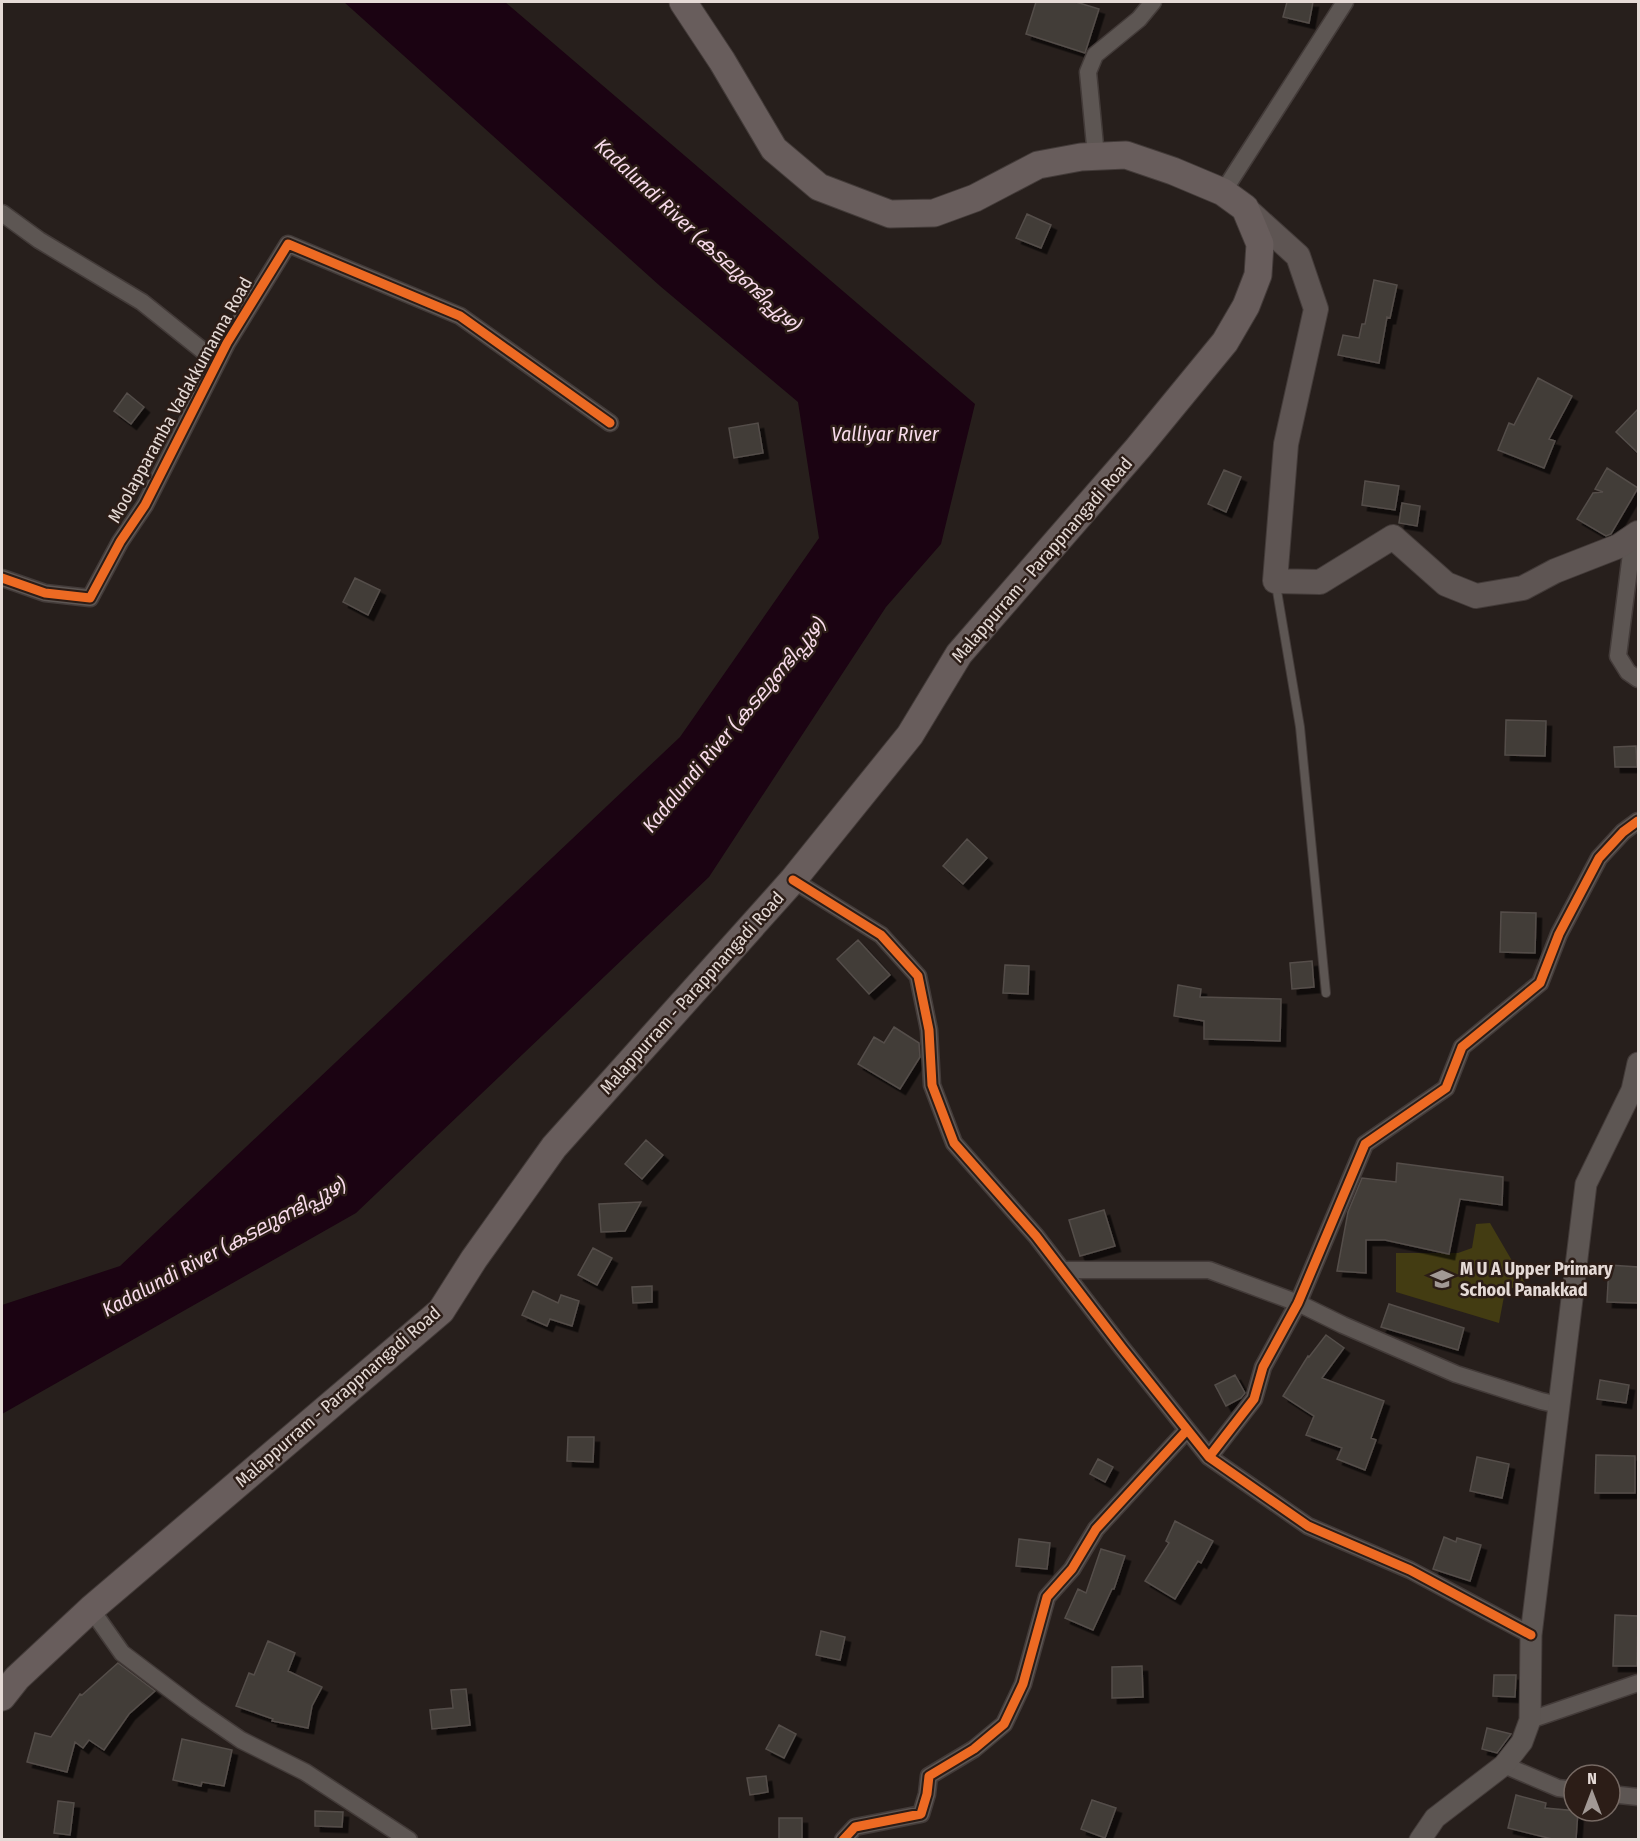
<svg xmlns="http://www.w3.org/2000/svg" width="1640" height="1841" viewBox="0 0 1640 1841" font-family="'Fira Sans Condensed','Noto Sans Malayalam',sans-serif">
<defs>
<filter id="shadow"><feDropShadow dx="5.5" dy="5.5" stdDeviation="0" flood-color="#0009"/></filter>
</defs>
<rect width="100%" height="100%" fill="#271f1c"/>
<path fill="#433c12" d="M1490 1223 1525 1283 1505 1291 1499 1323 1396 1292V1253H1458L1472 1248 1476 1224Z"/>
<path fill="#1b0312" d="M344 2H505L975 404 941 544 886 607 709 877 356 1213 2 1414V1305L120 1266 680 737 819 538 798 402 660 286Z"/>
<path fill="#423c38" stroke="#544e4a" stroke-width="1.5" filter="url(#shadow)" d="M1036 2H1076L1099 9 1085 53 1026 34Z
M1287 2H1313L1309 23 1283 17Z
M1027 214 1051 225 1041 248 1016 238Z
M1374 280 1397 285 1390 318 1387 317 1379 363 1338 355 1343 335 1359 338 1362 324H1365Z
M1538 378 1572 396 1549 439 1555 441 1544 468 1498 450 1509 423 1514 425Z
M127 393 144 407 131 424 114 411Z
M1638 409V453L1616 432Z
M758 423 763 453 734 458 729 428Z
M1607 468 1638 488 1611 534 1606 536 1577 519 1593 493 1603 492 1595 489Z
M1224 470 1241 477 1226 512 1208 504Z
M1365 481 1399 486 1395 510 1362 505Z
M1402 503 1420 506 1417 526 1399 523Z
M355 578 380 590 368 615 343 602Z
M1506 720 1546 721 1545 756 1505 755Z
M1636 746 1637 767H1615L1614 747Z
M967 839 987 858 963 884 943 866Z
M1501 912 1536 913 1535 953 1500 952Z
M858 940 890 975 869 994 837 959Z
M1312 961 1314 987 1292 989 1290 963Z
M1005 965 1029 966 1028 994 1003 993Z
M1178 985 1201 989 1200 997 1281 999 1280 1041 1204 1039V1021L1174 1016Z
M894 1027 919 1043 920 1057 900 1089 858 1064 874 1037 884 1043Z
M646 1140 663 1155 642 1179 625 1164Z
M1397 1163 1503 1177 1502 1205 1460 1199 1449 1254 1385 1240H1366V1273L1337 1271 1348 1212 1362 1178 1396 1182Z
M641 1202 625 1231 601 1232 599 1204Z
M1104 1210 1115 1246 1080 1256 1069 1220Z
M593 1248 612 1258 597 1285 578 1275Z
M1609 1265 1638 1267V1303L1607 1302Z
M652 1286V1302L633 1303 632 1287Z
M533 1291 558 1303 561 1295 579 1301 572 1326 550 1319 547 1326 522 1315Z
M1389 1304 1464 1328 1458 1350 1381 1327Z
M1326 1335 1344 1348 1322 1378 1384 1401 1371 1438 1376 1440 1365 1470 1337 1459 1342 1448 1306 1435 1314 1416 1283 1396 1308 1356 1309 1357Z
M1235 1375 1245 1393 1241 1398 1226 1406 1215 1385Z
M1600 1380 1629 1385 1626 1403 1597 1399Z
M568 1437H594L593 1462 567 1461Z
M1596 1455 1635 1456V1493H1595Z
M1477 1457 1509 1464 1502 1498 1470 1491Z
M1098 1459 1113 1467 1105 1482 1090 1474Z
M1175 1521 1213 1541 1201 1563 1198 1561 1175 1599 1145 1581 1169 1543 1166 1541Z
M1444 1537 1456 1542 1457 1538 1481 1545 1470 1581 1433 1569Z
M1019 1539 1050 1543 1047 1569 1016 1566Z
M1101 1549 1125 1556 1114 1589H1112L1093 1630 1065 1618 1078 1589 1086 1593Z
M1615 1615 1638 1616 1637 1666H1613Z
M821 1631 845 1637 840 1660 816 1655Z
M268 1641 295 1653 288 1671 322 1687 312 1706 308 1728 272 1721 273 1719 236 1706 249 1673 254 1675Z
M118 1663 155 1691 129 1714 104 1750 89 1740 83 1748 75 1742 67 1772 27 1762 35 1733 51 1737 80 1694 82 1695Z
M1142 1666 1143 1697 1112 1698V1667Z
M1494 1675H1516L1515 1697 1493 1696Z
M466 1689 470 1725 432 1729 430 1710 453 1708 451 1690Z
M779 1725 796 1734 784 1758 766 1749Z
M1487 1728 1511 1734 1497 1753 1482 1749Z
M182 1739 232 1750 224 1786 202 1782 201 1786 173 1780Z
M766 1776 768 1792 750 1795 747 1778Z
M1516 1795 1546 1803 1545 1808 1578 1811 1576 1839H1552L1508 1828Z
M1092 1800 1116 1808 1105 1838 1081 1829Z
M58 1801 74 1803 70 1835 54 1833Z
M315 1811 343 1812 342 1827 315 1826Z
M779 1818H802V1839H779Z"/>
<g fill="none" stroke-linecap="round" stroke-linejoin="round">
<g stroke="#433b39" stroke-width="10">
<path id="service" d="M1276 585 1300 727 1326 993"/>
</g>
<g stroke="#433b39" stroke-width="19">
<path id="minor" d="M1096 156 1088 72 1095 55 1139 19 1153 2
M1223 192 1345 2
M2 213 39 240 142 302 217 362
M1633 538 1618 656 1628 672 1638 679
M2 578 45 593 90 598 120 542 145 505 227 343 288 244 460 316 610 423
M793 880 881 935 918 976 929 1030 932 1085 954 1143 1036 1236 1122 1348 1209 1457 1308 1526 1410 1570 1531 1635
M1063 1270H1209L1298 1303 1343 1325 1456 1374 1541 1401 1559 1405
M1209 1457 1254 1399 1263 1367 1298 1303 1365 1144 1446 1088 1462 1047 1540 983 1559 934 1599 858 1623 832 1638 821
M91 1609 122 1653 196 1709 241 1740 305 1772 409 1840
M1530 1720 1638 1683
M1504 1765 1558 1788 1574 1790
M1610 1794 1638 1797
M843 1840 855 1827 921 1814 927 1794 929 1776 974 1749 1004 1724 1023 1684 1047 1597 1072 1569 1096 1529 1187 1430"/>
</g>
<g stroke="#433b39" stroke-width="23">
<path id="tertiary" d="M1420 1840 1435 1818 1504 1765 1522 1742 1530 1720 1531 1635 1586 1184 1632 1090 1638 1063"/>
</g>
<g stroke="#433b39" stroke-width="26">
<path id="secondary" d="M1245 208 1298 256 1316 309 1286 444 1275 581 1320 582 1393 537 1446 584 1476 596 1523 588 1555 571 1619 546 1638 533"/>
</g>
<g stroke="#433b39" stroke-width="29">
<path id="primary" d="M2 1697 17 1678 91 1609 441 1311 474 1259 554 1147 793 880 910 735 959 654 1138 448 1225 342 1246 306 1258 275 1260 244 1245 208 1223 192 1173 171 1126 155 1081 157 1038 165 975 198 934 213 890 214 819 187 774 149 722 61 683 2"/>
</g>
<use href="#service" stroke="#5d5653" stroke-width="8"/>
<use href="#minor" stroke="#5d5653" stroke-width="16"/>
<use href="#tertiary" stroke="#5d5653" stroke-width="21"/>
<use href="#secondary" stroke="#5e5553" stroke-width="24"/>
<use href="#primary" stroke="#685d5c" stroke-width="27"/>
<g stroke="#2c1d17" stroke-width="13">
<path id="cycleway" d="M2 578 45 593 90 598 120 542 145 505 227 343 288 244 460 316 610 423
M793 880 881 935 918 976 929 1030 932 1085 954 1143 1036 1236 1122 1348 1209 1457 1308 1526 1410 1570 1531 1635
M1209 1457 1254 1399 1263 1367 1298 1303 1365 1144 1446 1088 1462 1047 1540 983 1559 934 1599 858 1623 832 1638 821
M843 1840 855 1827 921 1814 927 1794 929 1776 974 1749 1004 1724 1023 1684 1047 1597 1072 1569 1096 1529 1187 1430"/>
</g>
<use href="#cycleway" stroke="#ed6a23" stroke-width="9"/>
</g>
<defs>
<g id="school-bare" transform="scale(1.8)"><path d="M0-5L7-2L0 1L-7-2ZM-4 1L0 2.5L4 1V4Q0 6-4 4Z" fill="#a29995" stroke="#2c1d17" stroke-width="2.5" paint-order="stroke"/></g>
</defs>
<g fill-rule="evenodd">
<use href="#school-bare" x="1442" y="1279"/>
</g>
<g text-anchor="middle" stroke-width="5" stroke-linejoin="round" paint-order="stroke">
<g font-size="18" fill="#e5dad6" stroke="#2c1d17">
<text transform="translate(180 400) rotate(-61)" y="6">Moolapparamba Vadakkumanna Road</text>
<text transform="translate(1042 560) rotate(-49)" y="6">Malappurram - Parappnangadi Road</text>
<text transform="translate(692 993) rotate(-48)" y="6">Malappurram - Parappnangadi Road</text>
<text transform="translate(338 1397) rotate(-41)" y="6">Malappurram - Parappnangadi Road</text>
</g>
<g font-size="18" font-weight="bold" fill="#e5dad6" stroke="#2c1d17" text-anchor="start">
<text x="1460" y="1275">M U A Upper Primary<tspan x="1460" dy="21">School Panakkad</tspan></text>
</g>
<g font-size="20" font-style="italic" fill="#f8dbeb" stroke="#2c1d17">
<text transform="translate(698 235) rotate(43)" y="7">Kadalundi River (കടലുണ്ടിപ്പുഴ)</text>
<text x="885" y="441">Valliyar River</text>
<text transform="translate(734 725) rotate(-50)" y="7">Kadalundi River (കടലുണ്ടിപ്പുഴ)</text>
<text transform="translate(224 1247) rotate(-28)" y="7">Kadalundi River (കടലുണ്ടിപ്പുഴ)</text>
</g>
</g>
<rect width="1640" height="1841" fill="none" stroke="#e5dad6" stroke-width="6"/>
<g transform="translate(1592 1793)"><circle r="28" fill="#2c1d17" stroke="#766963" stroke-width="1.5"/>
<path d="M0-4.5L10 22L0 15L-10 22Z" fill="#a29995"/>
<text y="-9" font-size="16" font-weight="bold" text-anchor="middle" fill="#e5dad6">N</text>
</g>
</svg>
